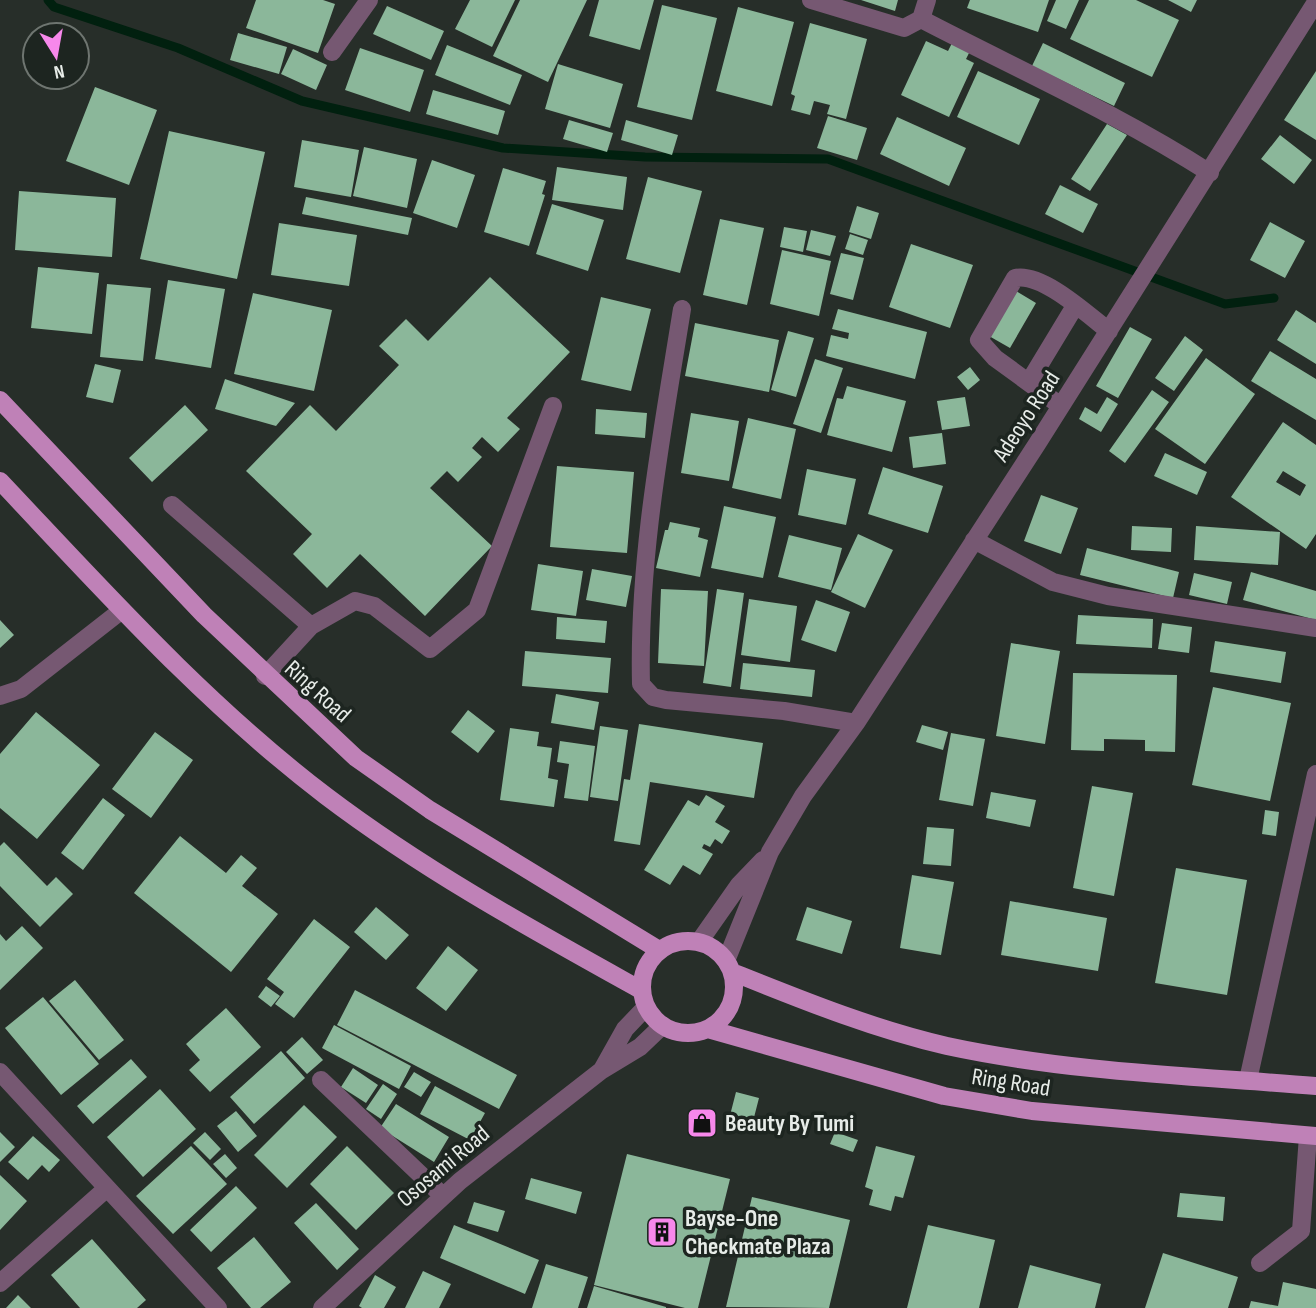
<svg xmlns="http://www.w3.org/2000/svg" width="1316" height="1308" viewBox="0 0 1316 1308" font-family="'Sofia Sans Condensed',sans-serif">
<rect width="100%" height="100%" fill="#272e29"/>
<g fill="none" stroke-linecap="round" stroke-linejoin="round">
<path stroke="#01200f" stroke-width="9" d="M48 0 54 7 178 48 302 101 503 148 645 157 828 159 1225 304 1274 298"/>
</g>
<path fill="#8bb79a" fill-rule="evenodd" d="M256 0H323L335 4 318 53 246 28Z
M470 0H515L492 47 455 29Z
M520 0H587L548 82 493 56Z
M599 0H654L640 50 589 36Z
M861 0H898L895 11Z
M970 0H1049L1038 32 967 8Z
M1056 0H1079L1066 29 1047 21Z
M1089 0H1136L1179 20 1152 77 1070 39Z
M1168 0H1197L1191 12Z
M662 5 717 18 692 120 637 107Z
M387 6 444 31 431 60 373 34Z
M738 7 794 22 772 106 716 91Z
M810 23 867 39 846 119 827 114 830 105 814 101 810 115 791 110 795 96 791 94Z
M238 33 287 47 279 74 230 60Z
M954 39 972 47 966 59 974 63 949 117 901 95 926 41 948 51Z
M1043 43 1125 83 1114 106 1032 66Z
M447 45 522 75 510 105 435 75Z
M360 48 424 70 410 112 345 90Z
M293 49 327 65 316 90 281 74Z
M558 64 623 84 610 128 545 109Z
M978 71 1040 99 1019 145 957 117Z
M1316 71V140L1284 120Z
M95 87 157 110 129 185 66 161Z
M433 90 505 111 498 135 426 114Z
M828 116 867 128 857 160 817 148Z
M897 117 966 148 949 186 880 154Z
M569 120 613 133 607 152 563 139Z
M626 120 678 135 672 155 621 140Z
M1107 124 1127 135 1090 191 1071 179Z
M169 131 265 152 237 279 140 259Z
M1280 135 1312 160 1294 184 1261 159Z
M302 140 359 150 351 197 294 187Z
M364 147 417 159 407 208 353 196Z
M432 160 475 175 457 228 413 213Z
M557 167 627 177 623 210 552 200Z
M503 168 546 181 542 194 545 195 529 246 484 232Z
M648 177 702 191 680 273 626 259Z
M1060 185 1098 204 1083 233 1045 214Z
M19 191 116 198 112 257 15 250Z
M306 197 412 218 408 235 302 214Z
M552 204 604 220 588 271 536 254Z
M857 206 879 213 871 239 849 232Z
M720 219 764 228 747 305 703 295Z
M1270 222 1305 241 1285 278 1250 260Z
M279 223 357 235 349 286 271 275Z
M784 227 807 231 803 252 780 247Z
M811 230 836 236 830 256 806 250Z
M850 234 868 240 863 255 845 249Z
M911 244 973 265 950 328 889 307Z
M782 250 831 261 819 316 770 304Z
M841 253 864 258 853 300 830 294Z
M38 267 99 273 92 334 31 328Z
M490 277 570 352 507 418 520 429 498 452 482 437 472 448 482 457 458 482 447 471 430 488 492 546 425 616 360 554 327 588 293 554 312 534 246 471 310 405 336 431 399 365 379 346 406 319 428 341Z
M168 280 225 289 211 368 155 359Z
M107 284 151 288 143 361 100 357Z
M1016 291 1036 303 1010 348 989 336Z
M253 293 332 310 314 391 234 374Z
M601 297 651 309 631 391 581 380Z
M838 309 927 332 915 379 826 356 831 335 848 339 849 333 832 329Z
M1296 310 1316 323V364L1277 340Z
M695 323 779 340 769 392 685 376Z
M1130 327 1152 339 1118 398 1096 386Z
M788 331 814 338 796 397 771 390Z
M1185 336 1203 350 1174 391 1155 378Z
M1270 351 1316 379V420L1251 381Z
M1206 358 1255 394 1205 464 1155 429Z
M815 359 843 368 821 433 793 424Z
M95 364 121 370 113 403 86 397Z
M970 367 980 380 968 390 957 377Z
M225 379 295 403 276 426 215 409Z
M847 386 906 401 892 452 827 435 837 398 843 399Z
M1152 390 1169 402 1125 463 1109 451Z
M965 397 970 426 942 430 937 401Z
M1107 397 1118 404 1101 432 1079 419 1085 407 1097 414Z
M185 405 208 430 152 482 129 458Z
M596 409 647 413 645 438 595 434Z
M691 413 739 421 729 481 681 473Z
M748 418 796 429 781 499 732 488Z
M1283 422 1316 445V534L1306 549 1231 497ZM1283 471 1306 485 1300 496 1276 482Z
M942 433 946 464 913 468 909 437Z
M1165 453 1207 472 1197 495 1154 476Z
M557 466 634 472 627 553 550 547Z
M883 467 943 486 928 533 868 514Z
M807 469 856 479 846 525 798 515Z
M1041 495 1078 508 1061 554 1024 541Z
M724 506 776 517 763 578 711 568Z
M670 522 700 528 698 537 708 540 700 577 656 568 665 530H668Z
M1132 526 1172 528 1171 552 1131 550Z
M1196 526 1280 532 1278 565 1194 560Z
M858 534 893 550 865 608 831 592Z
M789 535 842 548 831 590 778 577Z
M1087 548 1179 572 1173 598 1080 575Z
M538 564 583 571 576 616 531 610Z
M592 569 632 576 626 607 586 600Z
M1251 572 1316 591V620L1243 600Z
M1194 573 1232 582 1227 604 1189 595Z
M661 589 708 591 704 666 658 663Z
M717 589 744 593 731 687 703 683Z
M749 599 797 606 790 662 741 655Z
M816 600 850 612 836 652 801 640Z
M1078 615 1153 619 1152 648 1076 644Z
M557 617 607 621 605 643 556 639Z
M0 620 14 635 0 648Z
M1162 623 1192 627 1189 653 1158 649Z
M1215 641 1286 652 1281 683 1210 672Z
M1011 643 1060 651 1045 744 996 736Z
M525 651 611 658 608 693 522 686Z
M743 663 815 670 812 697 740 689Z
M1073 673 1177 675 1175 752 1145 751V740L1104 739V751L1071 750Z
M1213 687 1291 703 1270 801 1192 785Z
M556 694 599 702 594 730 551 723Z
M468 710 495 731 478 753 451 732Z
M36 712 100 765 37 839 0 808V754Z
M639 724 763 743 754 798 650 782 640 845 614 841 624 779 630 780Z
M922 725 948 732 943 750 916 742Z
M600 726 628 730 618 801 590 797Z
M510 728 539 732 537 746 552 748 548 778 558 780 554 807 500 800Z
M155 732 193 760 151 818 112 789Z
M951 733 985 739 973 806 939 800Z
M560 741 595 746 588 801 564 798 569 764 557 762Z
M1092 786 1133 793 1114 896 1073 888Z
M991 792 1036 800 1030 827 986 818Z
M706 795 725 806 715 822 730 831 722 844 715 839 710 847 704 844 702 848 713 854 700 875 683 865 670 885 644 870 688 800 699 806Z
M103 798 125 815 83 870 61 853Z
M1265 810 1279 812 1276 836 1262 834Z
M927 827 954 829 951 866 923 864Z
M180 836 226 873 241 855 257 868 242 886 278 914 231 972 134 893Z
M4 842 47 886 56 877 73 894 40 927 0 886V846Z
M1176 868 1247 880 1227 995 1155 983Z
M912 875 954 882 941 955 900 948Z
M1010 901 1107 918 1098 971 1001 955Z
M376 907 409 935 386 960 354 932Z
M807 907 852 921 842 954 796 940Z
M314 919 350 947 294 1018 275 1004 284 992 267 979Z
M22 926 43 948 0 990V934L6 941Z
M448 946 478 970 446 1011 416 988Z
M75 980 124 1040 99 1060 49 1001Z
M266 986 280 996 271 1007 258 997Z
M355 990 517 1075 499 1109 337 1025Z
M43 997 99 1064 61 1095 5 1028Z
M226 1008 261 1047 210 1092 189 1070 200 1060 186 1044Z
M334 1025 411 1066 399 1089 322 1048Z
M302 1037 323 1060 307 1074 286 1052Z
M281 1051 305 1078 254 1124 230 1097Z
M131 1059 147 1077 93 1124 77 1106Z
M353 1068 378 1085 366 1103 341 1087Z
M414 1072 431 1082 421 1097 404 1087Z
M383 1084 397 1094 381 1119 366 1109Z
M435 1086 485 1113 470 1140 420 1114Z
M160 1089 196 1129 143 1177 107 1137Z
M736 1092 759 1098 750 1133 727 1127Z
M396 1104 449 1137 434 1162 380 1128Z
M304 1105 337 1137 287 1188 254 1155Z
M236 1111 257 1136 238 1152 217 1126Z
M0 1132 15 1147 0 1162Z
M205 1132 221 1149 210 1160 193 1143Z
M835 1132 858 1140 853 1152 830 1144Z
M33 1136 60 1160 49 1172 42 1165 28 1180 8 1162Z
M191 1146 227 1184 173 1234 136 1196Z
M347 1146 394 1193 356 1230 310 1184Z
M876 1146 915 1156 903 1198 895 1196 891 1211 869 1205 873 1190 865 1187Z
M225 1154 237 1168 226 1178 213 1164Z
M627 1154 730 1179 698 1308H685L594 1285Z
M0 1175 27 1201 0 1230Z
M531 1178 582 1192 576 1214 525 1199Z
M236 1186 257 1208 211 1252 190 1230Z
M1180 1193 1225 1197 1223 1221 1177 1217Z
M752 1197 850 1220 829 1308 726 1307Z
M474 1202 505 1211 498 1232 467 1223Z
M316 1203 359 1249 337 1270 294 1223Z
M454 1225 539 1260 525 1294 440 1258Z
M928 1225 995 1240 979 1308H907Z
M254 1237 291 1282 260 1308H251L217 1268Z
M92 1239 146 1300 137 1308H80L51 1275Z
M1163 1253 1238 1277 1228 1308H1145Z
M546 1264 588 1277 578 1308H532Z
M1030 1265 1101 1284 1095 1308H1018Z
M423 1271 451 1284 439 1308H405Z
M375 1275 396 1287 384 1308H362L359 1306Z
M1283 1282 1316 1289V1308H1249L1251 1301 1278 1306Z
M594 1286 666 1307V1308H587Z
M18 1295 31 1308H6Z"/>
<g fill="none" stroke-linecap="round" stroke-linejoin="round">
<path stroke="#765872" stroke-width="18" d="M811 0 904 28 921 19C1017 69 1118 114 1210 173
M921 19 927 0
M332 52 369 0
M682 309C662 434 638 557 641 684L653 697 666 700 784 711 856 723
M1029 382 1075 306
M1061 406 995 358 979 340 1015 278C1042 272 1088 315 1109 331
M172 505 311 626
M974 540 1053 582 1108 596 1316 628
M265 676 311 626 355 601 374 606 430 649 477 610 553 406
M0 696 21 689 122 610
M699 942 739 885 763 860
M726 961 770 852 803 796 856 723 1037 444 1316 2
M602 1070 625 1029 646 1007
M0 1072 218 1308
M321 1080 443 1196
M1248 1080 1316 774
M1260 1263 1301 1231 1308 1136
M0 1283 106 1189
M322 1308 460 1181 602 1070 640 1047 662 1026"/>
<path stroke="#bf81b7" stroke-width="18" d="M0 400 204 615 356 758 430 810 659 950
M0 481C104 591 205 704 326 796 425 871 533 930 641 990
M642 987a46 46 0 1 1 92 0a46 46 0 1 1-92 0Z
M732 972C802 1000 873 1029 947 1046 1068 1072 1193 1076 1316 1086
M708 1029 944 1096 1032 1111 1316 1136"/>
</g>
<defs>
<g id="shop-square" transform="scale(1.575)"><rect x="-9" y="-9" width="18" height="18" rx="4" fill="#f788eb" stroke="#1d2520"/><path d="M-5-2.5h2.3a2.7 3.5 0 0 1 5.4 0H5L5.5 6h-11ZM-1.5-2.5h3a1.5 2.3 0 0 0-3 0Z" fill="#111"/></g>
<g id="building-square" transform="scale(1.575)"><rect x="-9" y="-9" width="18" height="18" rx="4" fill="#f788eb" stroke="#1d2520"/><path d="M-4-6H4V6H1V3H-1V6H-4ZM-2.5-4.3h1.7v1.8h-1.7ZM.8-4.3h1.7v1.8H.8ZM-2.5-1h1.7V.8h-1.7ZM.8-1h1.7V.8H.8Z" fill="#111"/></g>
</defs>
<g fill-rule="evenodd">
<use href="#shop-square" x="702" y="1123"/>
<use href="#building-square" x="662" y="1232"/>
</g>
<g text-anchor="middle" stroke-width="7" stroke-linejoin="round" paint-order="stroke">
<g font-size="24" fill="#e7ece8" stroke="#1d2520">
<text transform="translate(1026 416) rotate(-57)" y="8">Adeoyo Road</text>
<text transform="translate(318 691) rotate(42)" y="8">Ring Road</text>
<text transform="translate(1011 1082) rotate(9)" y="8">Ring Road</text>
<text transform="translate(443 1166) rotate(-40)" y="8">Ososami Road</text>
</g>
<g font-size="24" font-weight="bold" fill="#e7ece8" stroke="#1d2520" text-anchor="start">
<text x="725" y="1131">Beauty By Tumi</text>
<text x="685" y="1226">Bayse-One<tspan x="685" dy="28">Checkmate Plaza</tspan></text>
</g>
</g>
<g transform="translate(56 56) rotate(169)"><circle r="33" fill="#1d2520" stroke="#6e7570" stroke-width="2"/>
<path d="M0-5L12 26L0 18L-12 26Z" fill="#f788eb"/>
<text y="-10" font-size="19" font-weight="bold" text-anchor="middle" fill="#e7ece8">N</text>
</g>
</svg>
